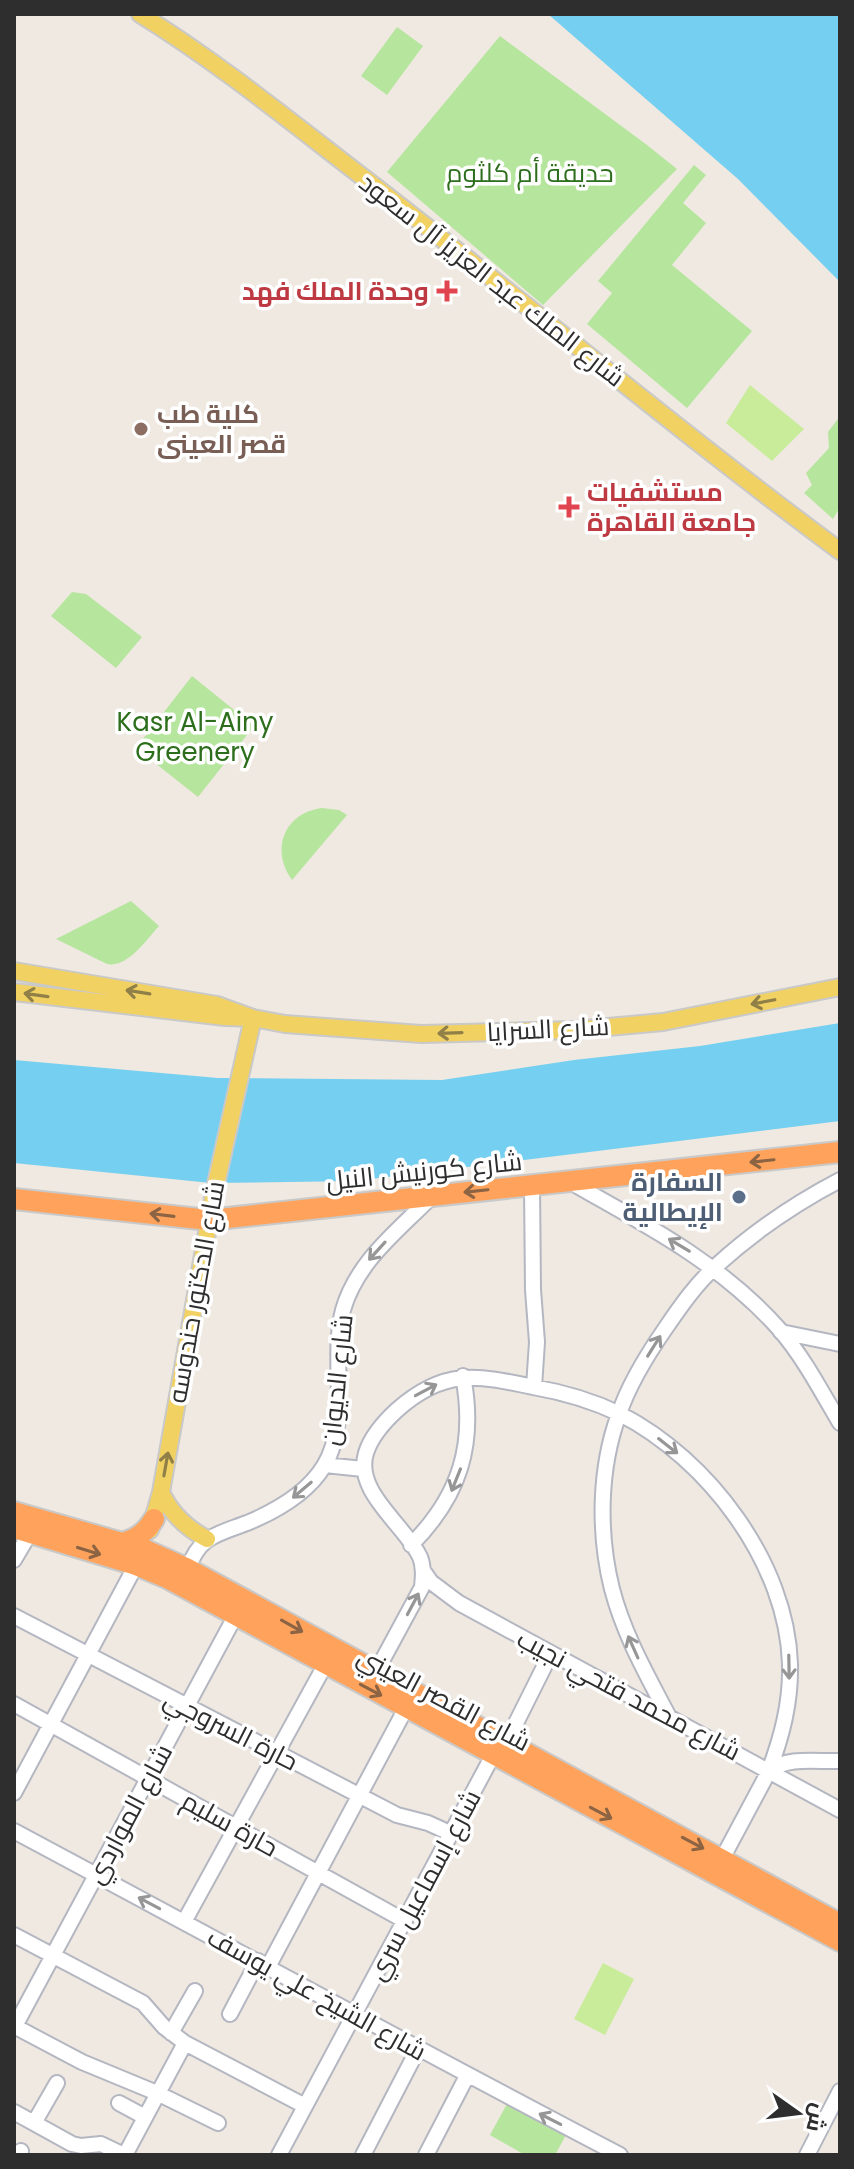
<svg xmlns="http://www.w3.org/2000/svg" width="854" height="2169" viewBox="0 0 854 2169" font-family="Poppins,Cairo,sans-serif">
<rect width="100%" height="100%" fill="#efe9e1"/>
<path fill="#b6e59e" d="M397 27 423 46 387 95 361 76Z
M500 36 647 145 677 169 543 305 387 172Z
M694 165 706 175 683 203 706 223 672 265 752 331 687 408 587 324 612 293 598 281Z
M840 416V507L833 519 804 493 812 485 806 473 829 448 828 432Z
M72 592 86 594 142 637 116 668 51 616Z
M192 676 254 726 198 797 136 748Z
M322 808 339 810 347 815 292 880C270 850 284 813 322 808Z
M131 901 159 926C146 940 128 968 107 964L56 939Z
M508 2102 566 2135 555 2155H525L490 2135Z"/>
<path fill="#c9ec9a" d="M750 385 804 429 772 461 726 423Z
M603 1963 634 1979 605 2035 574 2019Z"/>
<path fill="#75cff0" d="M548 14H840V282L738 179Z
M840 1023V1121L355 1181 211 1183 14 1163V1060L218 1078 442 1080 574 1060 700 1046Z"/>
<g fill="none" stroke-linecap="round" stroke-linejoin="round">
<g stroke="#b4b7c1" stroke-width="18">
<path id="minor" d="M570 1182C645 1224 722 1264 780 1330 804 1358 821 1391 840 1423
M532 1186 533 1290 537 1342 534 1387
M781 1332 840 1344
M325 1465 363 1469
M411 1545C460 1496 476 1444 463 1376
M14 1560 30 1533
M188 1569C199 1536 218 1534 247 1523 276 1511 307 1494 324 1466 351 1422 330 1359 343 1310 357 1261 398 1231 432 1196
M424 1572 431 1582 459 1603 840 1810
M14 1616 397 1815 428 1823 452 1834
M376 1672 422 1587C423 1577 424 1567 420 1557 405 1525 354 1492 366 1453 371 1437 385 1421 397 1410 444 1368 477 1375 533 1387 562 1392 593 1401 620 1414 708 1459 787 1563 790 1664 791 1702 782 1736 769 1771
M14 1704 405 1921
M669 1717C647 1675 624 1635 612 1589 598 1533 599 1468 619 1414 629 1384 647 1355 665 1329 680 1307 696 1284 715 1267 752 1233 796 1203 840 1180
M506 1743 551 1653
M14 1793 136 1565
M14 1831C216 1939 417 2049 620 2155
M722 1859 769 1771C788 1756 817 1762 840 1761
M184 1922 325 1665
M14 1935 143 2003 164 2027 185 2043 305 2106
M268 1967 406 1708
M230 2014 258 1961
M14 2026 82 2062 157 2093 218 2123
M14 2028 239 1609
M171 2033 195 1991
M119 2103 145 2117
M14 2112 72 2144 81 2146 101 2144 124 2155
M34 2123 57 2083
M19 2155 21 2151
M125 2155 185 2043
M279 2155 493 1755
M363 2155 418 2049
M426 2155 467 2076
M807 2155 840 2091"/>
</g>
<g stroke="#c9c9c9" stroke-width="20">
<path id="major" d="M140 14C219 63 291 122 364 178 524 301 678 431 840 551
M14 971 217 1005 253 1018 285 1024 421 1034 575 1030 663 1022 840 987
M14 992 225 1017 253 1018 214 1193 161 1492 150 1530
M161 1492C171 1514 186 1528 207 1539"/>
</g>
<g stroke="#c9c9c9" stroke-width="24">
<path id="highway" d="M14 1199 209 1220 840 1152
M14 1512 143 1549 188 1569 840 1924
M14 1528 136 1565 167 1578 840 1941
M122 1543C137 1539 146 1532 154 1519"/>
</g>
<use href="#minor" stroke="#fff" stroke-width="14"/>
<use href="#major" stroke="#f2d163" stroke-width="16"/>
<use href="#highway" stroke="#ffa35c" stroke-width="20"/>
</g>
<defs><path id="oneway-shaft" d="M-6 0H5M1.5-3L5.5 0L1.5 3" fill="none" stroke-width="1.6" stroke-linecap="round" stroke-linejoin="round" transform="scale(2)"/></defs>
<g stroke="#908048">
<use href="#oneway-shaft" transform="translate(138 992) rotate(-171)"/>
<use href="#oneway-shaft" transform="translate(36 995) rotate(-172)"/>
<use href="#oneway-shaft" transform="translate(763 1002) rotate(169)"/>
<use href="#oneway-shaft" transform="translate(450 1033) rotate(178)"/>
<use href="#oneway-shaft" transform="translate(166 1464) rotate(-80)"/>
</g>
<g stroke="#8c6343">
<use href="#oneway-shaft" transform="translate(762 1161) rotate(174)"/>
<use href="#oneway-shaft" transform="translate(476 1191) rotate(174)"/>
<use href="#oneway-shaft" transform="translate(162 1215) rotate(-173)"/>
<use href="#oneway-shaft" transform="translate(89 1551) rotate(17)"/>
<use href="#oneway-shaft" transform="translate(292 1626) rotate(29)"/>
<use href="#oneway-shaft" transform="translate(371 1690) rotate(28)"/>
<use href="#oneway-shaft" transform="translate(601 1813) rotate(28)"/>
<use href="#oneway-shaft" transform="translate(693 1843) rotate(28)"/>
</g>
<g stroke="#969696">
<use href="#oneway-shaft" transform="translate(679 1245) rotate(-149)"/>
<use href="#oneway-shaft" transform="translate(377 1251) rotate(132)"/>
<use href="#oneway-shaft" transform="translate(654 1346) rotate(-58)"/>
<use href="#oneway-shaft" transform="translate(426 1390) rotate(-28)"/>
<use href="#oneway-shaft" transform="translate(668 1446) rotate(38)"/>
<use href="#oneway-shaft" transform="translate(456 1480) rotate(112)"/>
<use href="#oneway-shaft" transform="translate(302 1490) rotate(140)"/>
<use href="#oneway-shaft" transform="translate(413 1604) rotate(-62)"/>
<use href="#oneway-shaft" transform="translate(633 1647) rotate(-114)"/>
<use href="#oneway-shaft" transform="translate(789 1667) rotate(89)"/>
<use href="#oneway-shaft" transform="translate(149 1903) rotate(-152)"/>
<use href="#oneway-shaft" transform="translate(550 2119) rotate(-153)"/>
</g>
<g fill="#e0444e" stroke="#fff" stroke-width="3">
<path d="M443 279h8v8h8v8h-8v8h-8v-8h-8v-8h8z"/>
<path d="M565 495h8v8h8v8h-8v8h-8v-8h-8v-8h8z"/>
</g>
<circle fill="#8d6e63" stroke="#fff" stroke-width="3" cx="141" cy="429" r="8"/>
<circle fill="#5c6f8a" stroke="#fff" stroke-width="3" cx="739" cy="1197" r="8"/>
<g text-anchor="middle" stroke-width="7" stroke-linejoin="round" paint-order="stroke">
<g font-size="26" fill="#2c6e1b" stroke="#fff">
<text x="530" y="182">حديقة أم كلثوم</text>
<text x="195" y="731">Kasr Al-Ainy<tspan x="195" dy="30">Greenery</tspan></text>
</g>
<g font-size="26" fill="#2e2e2e" stroke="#fff">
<text transform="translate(492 280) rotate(38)" y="9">شارع الملك عبد العزيز آل سعود</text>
<text transform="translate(548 1029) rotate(-3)" y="9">شارع السرايا</text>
<text transform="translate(424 1171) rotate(-6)" y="9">شارع كورنيش النيل</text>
<text transform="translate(196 1292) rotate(-80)" y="9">شارع الدكتور حندوسه</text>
<text transform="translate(337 1380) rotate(-84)" y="9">شارع الديوان</text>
<text transform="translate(629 1695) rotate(28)" y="9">شارع محمد فتحي نجيب</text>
<text transform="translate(444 1699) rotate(28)" y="9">شارع القصر العيني</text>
<text transform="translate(231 1730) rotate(27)" y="9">حارة السروجي</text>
<text transform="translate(129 1814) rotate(-62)" y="9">شارع المواردي</text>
<text transform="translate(230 1824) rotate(29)" y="9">حارة سليم</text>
<text transform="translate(424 1885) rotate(-62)" y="9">شارع إسماعيل سري</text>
<text transform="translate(317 1994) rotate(29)" y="9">شارع الشيخ علي يوسف</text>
</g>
<g font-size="26" font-weight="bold" fill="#be3a42" stroke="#fff" text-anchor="end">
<text x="429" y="300">وحدة الملك فهد</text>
<text x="587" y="501" text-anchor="start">مستشفيات<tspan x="587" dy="30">جامعة القاهرة</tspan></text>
</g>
<g font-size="26" font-weight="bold" fill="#785e54" stroke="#fff" text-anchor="start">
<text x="157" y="423">كلية طب<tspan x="157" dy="30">قصر العينى</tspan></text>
</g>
<g font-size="26" font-weight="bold" fill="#4e5e75" stroke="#fff" text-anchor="end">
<text x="723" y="1191">السفارة<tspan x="723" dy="30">الإيطالية</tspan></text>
</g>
</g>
<rect width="854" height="2169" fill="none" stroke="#2e2e2e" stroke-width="32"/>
<g transform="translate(798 2113) rotate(104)" stroke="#ffffff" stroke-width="6" paint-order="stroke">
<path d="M0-6L14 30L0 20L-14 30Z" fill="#2e2e2e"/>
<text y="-12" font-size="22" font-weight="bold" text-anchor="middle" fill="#2e2e2e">ش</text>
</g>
</svg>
